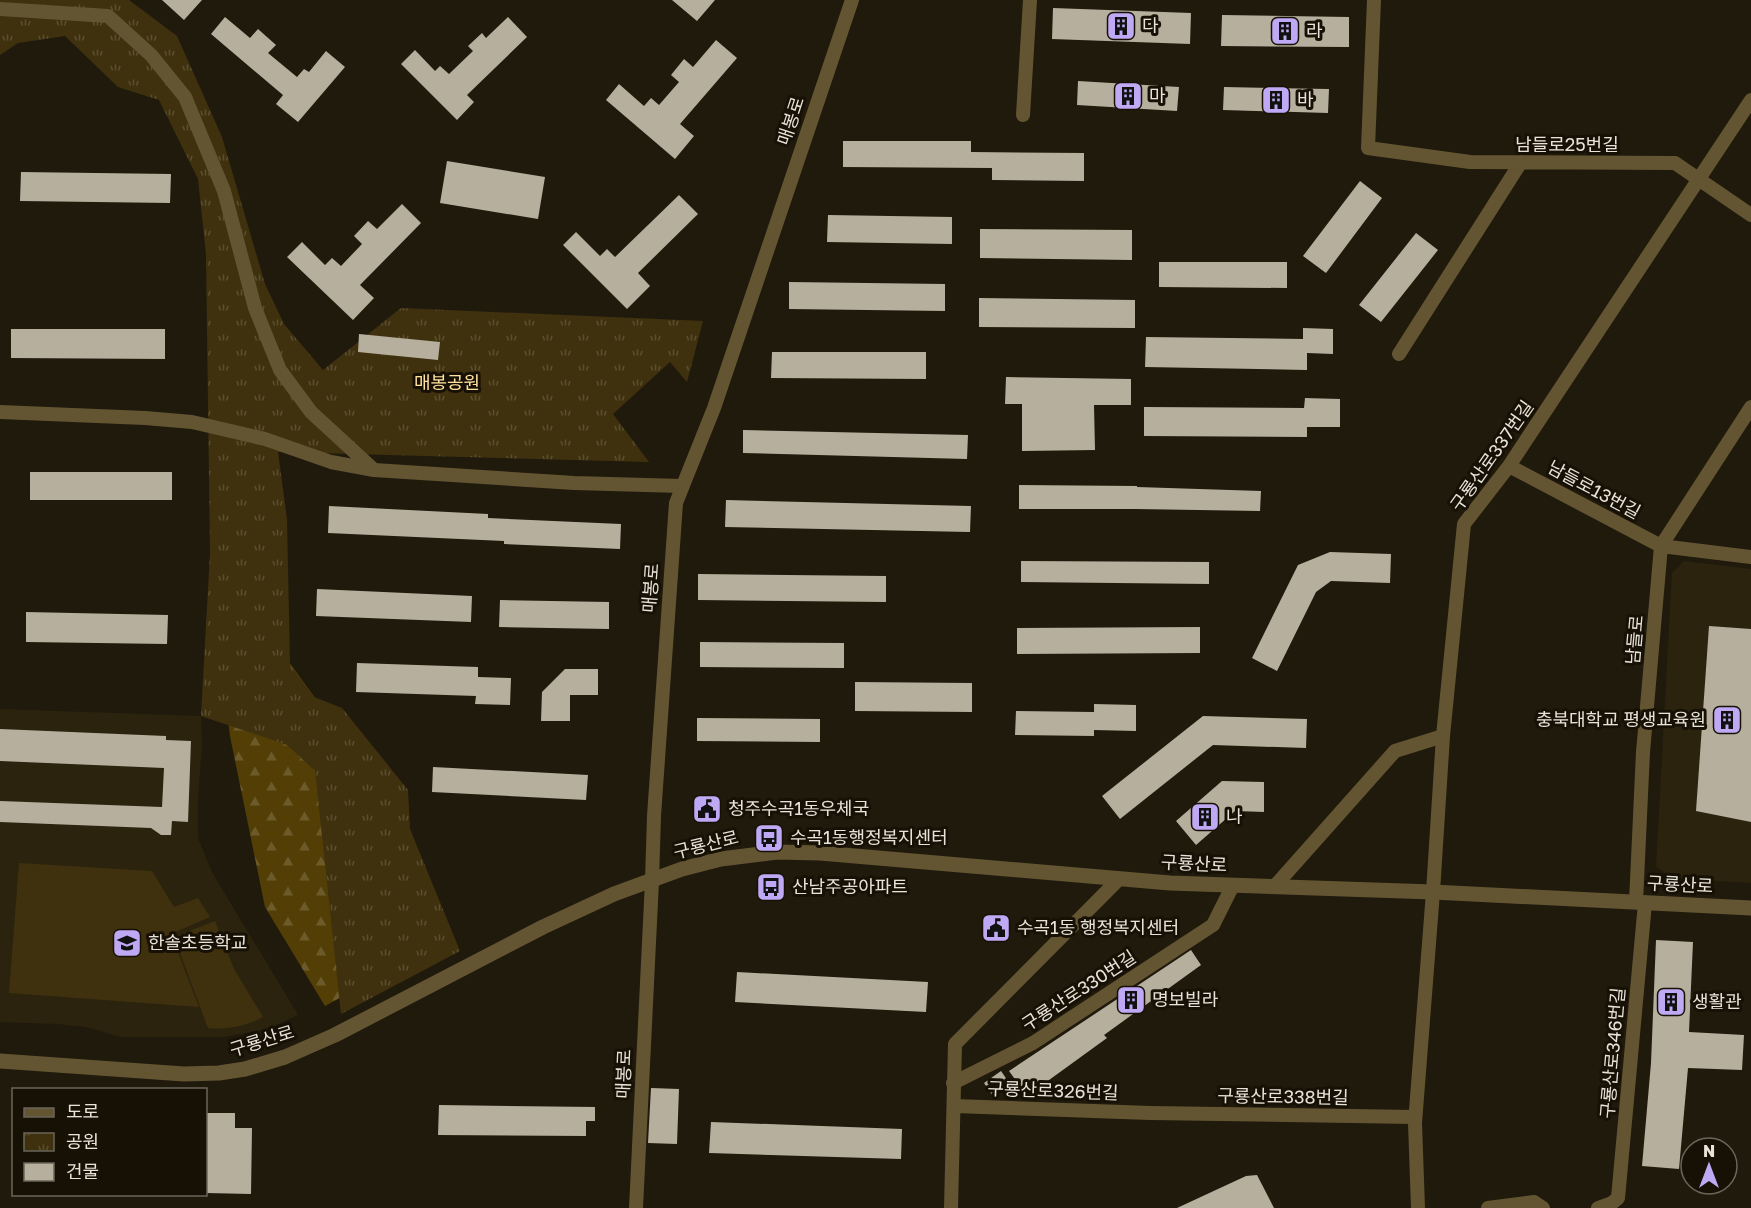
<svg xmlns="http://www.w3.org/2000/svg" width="1751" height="1208" viewBox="0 0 1751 1208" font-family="'Golos Text','Noto Sans KR',sans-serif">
<defs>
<pattern id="forest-firs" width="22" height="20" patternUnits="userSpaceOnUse" patternTransform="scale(1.5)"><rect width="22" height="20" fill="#533f06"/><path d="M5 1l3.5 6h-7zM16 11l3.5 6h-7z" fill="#6c5b2a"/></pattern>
<pattern id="park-tufts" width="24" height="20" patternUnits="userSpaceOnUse" patternTransform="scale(1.5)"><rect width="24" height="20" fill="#3f310e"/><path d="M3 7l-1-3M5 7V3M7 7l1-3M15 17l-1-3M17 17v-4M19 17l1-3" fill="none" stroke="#5b4f30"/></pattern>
</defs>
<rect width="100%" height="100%" fill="#201a0d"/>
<path fill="#2b230e" d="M1684 561 1751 569V883L1671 878 1656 866 1672 573Z
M0 709 201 716 202 745 198 800V838L212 872 298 1015 267 1029 224 1037H121L86 1027 57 1024 0 1022Z"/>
<path fill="#3f310e" d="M19 863 152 871 174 907 198 898 210 917 171 934 199 1007 9 993Z
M215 921 234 969 263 1017C247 1026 226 1030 208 1028L174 937Z"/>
<path fill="url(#forest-firs)" d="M210 553 410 829 446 940 325 1006 265 907 230 736Z"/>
<path fill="url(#park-tufts)" d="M0 0H129L177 36 222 137 265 284 284 324 323 370 401 308 703 321 687 382 670 362 613 414 649 462 278 452 287 519 290 665 314 697 342 708 408 790 410 829 460 951 341 1014 315 771 287 745 201 716 210 553 206 254 198 179 159 100 118 87 65 36 18 43 0 55Z"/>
<path fill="#b7af9e" d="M162 0H202L184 20Z
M672 0H715L697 21Z
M1053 8 1191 13 1190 44 1052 39Z
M1222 15 1349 17V47L1221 46Z
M225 17 250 38 258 29 276 45 268 53 297 77 304 69 309 72 326 51 345 67 298 122 276 104 283 95 211 34Z
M508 17 527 37 467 95 474 102 457 120 401 64 415 50 435 71 440 66 449 74 473 51 468 46 482 33 486 38Z
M716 40 737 58 680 124 694 136 675 159 606 100 619 84 644 106 651 98 659 105 679 82 671 75 684 59 693 67Z
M1078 81 1179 87 1177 111 1077 105Z
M1224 87 1329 89 1328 113 1223 110Z
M843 141H971V152L1084 153V181L992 180V168L843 167Z
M447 161 545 177 538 219 440 203Z
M21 172 171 174 170 203 20 201Z
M1360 181 1382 198 1326 273 1303 256Z
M679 195 698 214 638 273 650 286 627 309 563 245 576 232 600 256 607 249 615 257Z
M402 204 421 223 360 285 374 298 353 320 287 257 302 242 325 265 332 258 341 266 362 244 354 236 368 221 377 229Z
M828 215 952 217V244L827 242Z
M980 229 1132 230V260L980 258Z
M1416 233 1438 250 1381 322 1359 305Z
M1159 262H1287V288L1159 287Z
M789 282 945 284V311L789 309Z
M979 298 1135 300V328L979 327Z
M1303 328 1333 329V354L1307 353V370L1145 367 1146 337 1303 339Z
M11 329H165V359L11 358Z
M359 334 440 342 438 360 358 352Z
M772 352H926V379L771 378Z
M1006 377 1131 379V405H1094L1095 450 1022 451V404H1005Z
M1305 398 1340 399V427H1307V437L1144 436V407L1304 408Z
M743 430 968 435 967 459 743 453Z
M30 472H172V500H30Z
M1019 485 1137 486V487L1261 491 1260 511 1136 509H1019Z
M726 500 971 506 970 532 725 527Z
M329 506 488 514V518L621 524 620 549 504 544V541L328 533Z
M1330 552 1391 554 1390 583 1331 581 1316 592 1277 671 1252 658 1298 565Z
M1021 561 1209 562V584L1021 582Z
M698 574 886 576V602L698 600Z
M317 589 472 596 471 622 316 616Z
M500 600 609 602V629L499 627Z
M26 612 168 615 167 644 26 642Z
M1709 626 1751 629V822L1696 811Z
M1200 627V653L1017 654V628Z
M700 642 844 643V668L700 667Z
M357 663 478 667V677L511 678 510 705 475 704 476 696 356 692Z
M565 669H598V695H570V721H541L542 692Z
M855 682 972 683V712L855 711Z
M1094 704 1136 705V731L1094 730V736L1015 735 1016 711 1094 712Z
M1203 716 1307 719 1306 748 1213 745 1120 819 1102 796Z
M697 718 820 719V742L697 741Z
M0 729 166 736V740L191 741 188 822 172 821 171 835H161L151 828 0 822V801L162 807 164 768 0 761Z
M433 767 588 775 586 800 432 792Z
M1222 781 1264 782V812L1235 811 1196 845 1176 821Z
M1656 940 1693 942 1689 1032 1744 1035 1742 1070 1688 1068 1679 1169 1642 1166 1651 1063Z
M1191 950 1201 965 1104 1035 1107 1038 1027 1096 1009 1071Z
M737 972 928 982 926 1012 735 1002Z
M1001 1071 1010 1084 993 1096 984 1083Z
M651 1088 679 1089 677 1144 648 1143Z
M439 1105 595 1107V1121H586V1136L438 1135Z
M206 1113H235V1128H252L251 1194 206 1193Z
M711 1122 902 1129 901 1159 709 1153Z
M1257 1175 1274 1208H1177L1246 1176Z"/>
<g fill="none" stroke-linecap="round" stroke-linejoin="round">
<path stroke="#645532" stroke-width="14" d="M1374 0 1368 148 1470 162 1675 163 1751 215
M0 9 108 16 151 55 185 97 224 191 255 308 280 370 311 412 374 470
M1023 115 1030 0
M1399 354 1521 162
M0 412 145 418 192 422 265 439 331 462 374 470 574 483 682 486
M1509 466 1661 546 1751 557
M1274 887 1395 751 1443 736
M1636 902 1643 752 1661 546 1751 407
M953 1083 1033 1043 1213 925 1233 885
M954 1106 1150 1113 1415 1117
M636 1208 652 881 654 816 676 503 714 408 852 0
M951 1208 955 1044 1119 879
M1418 1208 1415 1123 1433 892 1443 736 1464 524 1509 466 1751 100
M1488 1208 1534 1202 1543 1208
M1598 1208 1612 1203 1618 1198 1645 903"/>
<path stroke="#645532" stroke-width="15" d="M0 1061 184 1074 219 1073 245 1069 285 1057 335 1035 543 927 614 894 682 869 721 859 777 852 820 853 1170 883 1433 892 1751 908"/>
</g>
<defs>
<g id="building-square" transform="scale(1.5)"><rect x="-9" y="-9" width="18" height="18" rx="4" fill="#bfa9f4" stroke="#171105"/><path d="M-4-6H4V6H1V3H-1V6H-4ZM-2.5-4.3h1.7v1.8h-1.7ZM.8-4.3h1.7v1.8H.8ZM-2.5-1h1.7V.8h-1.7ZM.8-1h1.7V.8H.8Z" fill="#111"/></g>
<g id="civic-square" transform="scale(1.5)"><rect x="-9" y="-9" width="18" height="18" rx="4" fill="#bfa9f4" stroke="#171105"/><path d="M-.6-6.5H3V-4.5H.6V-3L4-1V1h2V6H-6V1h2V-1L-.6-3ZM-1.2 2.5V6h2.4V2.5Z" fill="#111"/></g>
<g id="bus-square" transform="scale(1.5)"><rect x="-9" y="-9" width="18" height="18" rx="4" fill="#bfa9f4" stroke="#171105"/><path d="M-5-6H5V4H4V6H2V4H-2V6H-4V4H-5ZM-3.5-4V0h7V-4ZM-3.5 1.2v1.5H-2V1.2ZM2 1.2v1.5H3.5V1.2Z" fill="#111"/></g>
<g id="school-square" transform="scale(1.5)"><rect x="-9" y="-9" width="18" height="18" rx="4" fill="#bfa9f4" stroke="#171105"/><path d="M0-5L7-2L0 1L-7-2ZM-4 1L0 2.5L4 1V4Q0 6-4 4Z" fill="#111"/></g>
</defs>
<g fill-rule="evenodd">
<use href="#building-square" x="1121" y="26"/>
<use href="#building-square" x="1285" y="31"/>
<use href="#building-square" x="1128" y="96"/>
<use href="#building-square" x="1276" y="100"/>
<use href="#building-square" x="1727" y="720"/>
<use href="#civic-square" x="707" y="809"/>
<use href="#building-square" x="1205" y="817"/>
<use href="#bus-square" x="769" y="838"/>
<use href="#bus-square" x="771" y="887"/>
<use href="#civic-square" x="996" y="928"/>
<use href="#school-square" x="127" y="943"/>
<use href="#building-square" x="1131" y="1000"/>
<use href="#building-square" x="1671" y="1002"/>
</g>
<g text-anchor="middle" stroke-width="6" stroke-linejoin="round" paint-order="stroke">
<g font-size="18" fill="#e7e3da" stroke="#171105" text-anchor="start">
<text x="1142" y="32">다</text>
<text x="1306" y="37">라</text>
<text x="1149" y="102">마</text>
<text x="1297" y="106">바</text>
<text x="1706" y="726" text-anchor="end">충북대학교 평생교육원</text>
<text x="728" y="815">청주수곡1동우체국</text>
<text x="1226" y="823">나</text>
<text x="790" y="844">수곡1동행정복지센터</text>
<text x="792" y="893">산남주공아파트</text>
<text x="1017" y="934">수곡1동 행정복지센터</text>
<text x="148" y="949">한솔초등학교</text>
<text x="1152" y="1006">명보빌라</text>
<text x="1692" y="1008">생활관</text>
</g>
<g font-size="18" fill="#e7e3da" stroke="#171105">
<text transform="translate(791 121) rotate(-72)" y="6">매봉로</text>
<text x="1567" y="151">남들로25번길</text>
<text transform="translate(1492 456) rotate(-55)" y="6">구룡산로337번길</text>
<text transform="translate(1594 490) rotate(28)" y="6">남들로13번길</text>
<text transform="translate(651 588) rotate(-86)" y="6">매봉로</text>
<text transform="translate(1635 640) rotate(-85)" y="6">남들로</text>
<text transform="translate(706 845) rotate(-14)" y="6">구룡산로</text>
<text transform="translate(1194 864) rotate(3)" y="6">구룡산로</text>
<text transform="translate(1680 885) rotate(3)" y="6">구룡산로</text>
<text transform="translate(1079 991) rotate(-33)" y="6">구룡산로330번길</text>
<text transform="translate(262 1041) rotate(-17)" y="6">구룡산로</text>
<text transform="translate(1613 1053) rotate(-85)" y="6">구룡산로346번길</text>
<text transform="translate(624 1074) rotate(-88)" y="6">매봉로</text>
<text transform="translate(1053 1091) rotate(2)" y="6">구룡산로326번길</text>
<text transform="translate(1283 1097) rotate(1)" y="6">구룡산로338번길</text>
</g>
<g font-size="18" fill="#ffe19d" stroke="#171105">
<text x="447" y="389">매봉공원</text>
</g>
</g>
<rect x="12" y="1088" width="195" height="108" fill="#171105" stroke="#6a655a" stroke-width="1.5"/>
<rect x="24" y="1108" width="30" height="9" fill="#645532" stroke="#6a655a" stroke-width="1.5"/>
<text x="66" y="1118" font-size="18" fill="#e7e3da">도로</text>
<rect x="24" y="1133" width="30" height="18" fill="url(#park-tufts)" stroke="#6a655a" stroke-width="1.5"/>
<text x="66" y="1148" font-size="18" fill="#e7e3da">공원</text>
<rect x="24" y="1163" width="30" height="18" fill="#b7af9e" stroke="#6a655a" stroke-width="1.5"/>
<text x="66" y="1178" font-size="18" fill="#e7e3da">건물</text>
<g transform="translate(1709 1166)"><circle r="28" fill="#171105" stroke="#6a655a" stroke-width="1.5"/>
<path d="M0-4.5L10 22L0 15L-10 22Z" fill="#bfa9f4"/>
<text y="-9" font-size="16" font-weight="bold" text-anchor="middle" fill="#e7e3da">N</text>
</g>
</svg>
